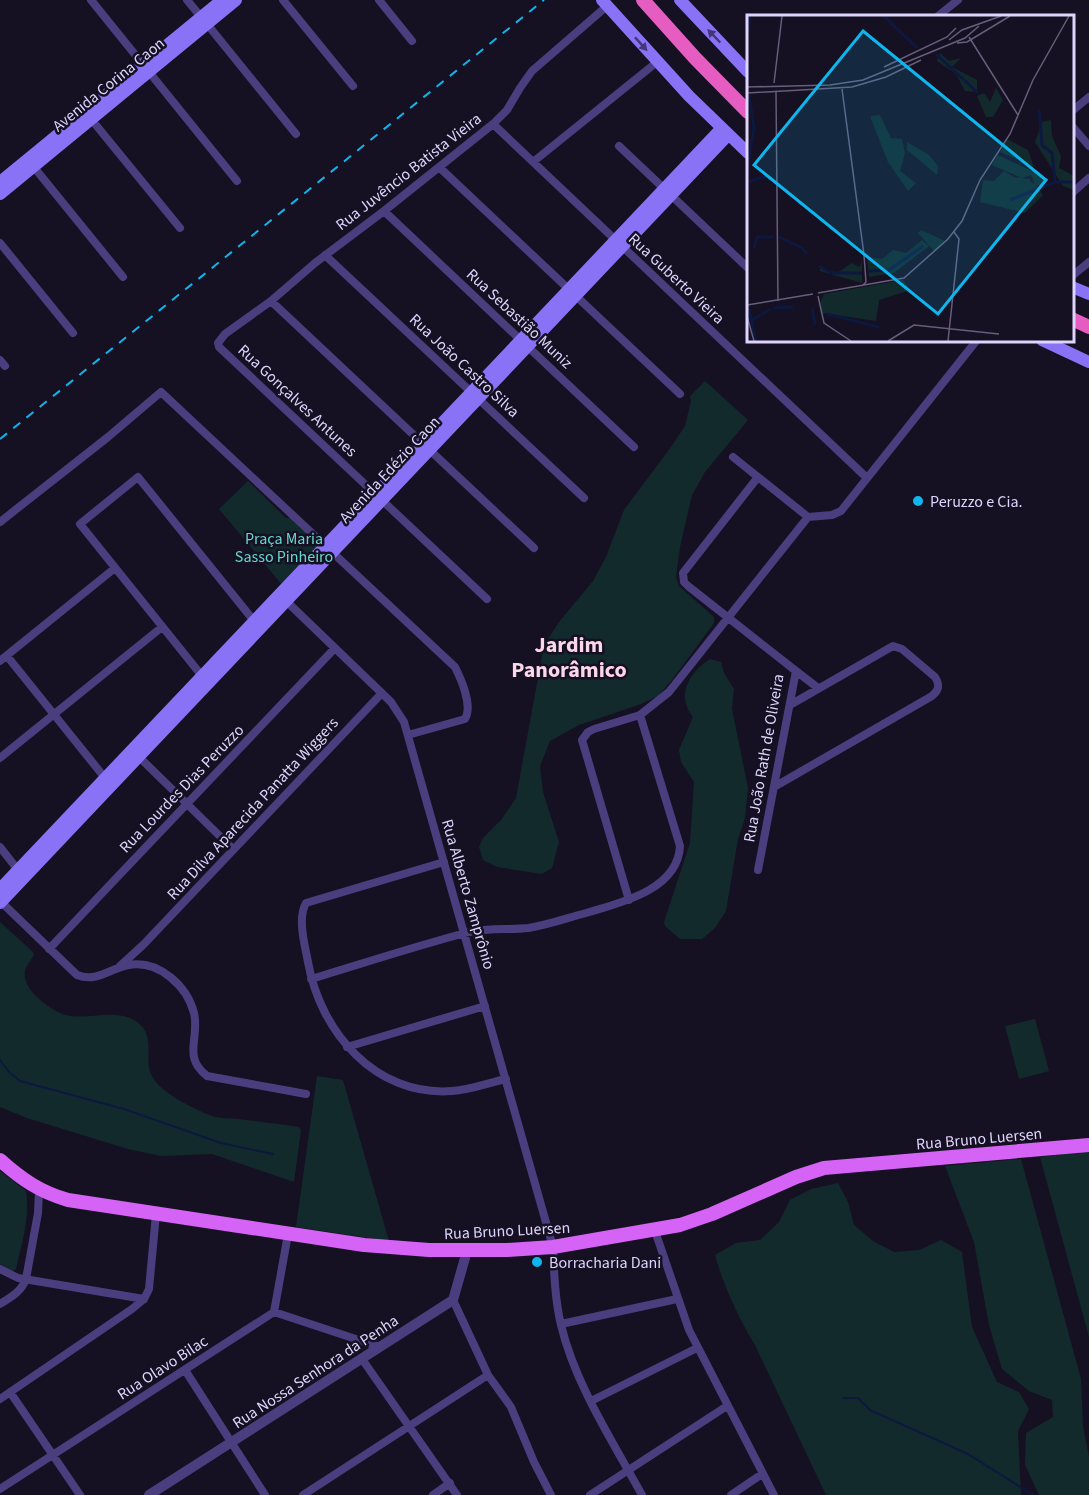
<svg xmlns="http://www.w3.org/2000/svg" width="1089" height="1495" viewBox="0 0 1089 1495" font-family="'Source Sans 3',sans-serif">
<rect width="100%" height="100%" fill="#161023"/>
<path fill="#132a2d" d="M705 381 748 420 705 472 692 495 680 547 676 577 679 586 714 617V623L672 680 658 696 641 704 579 725 550 741 540 766 543 792 559 842 552 868 542 874 497 867 483 860 479 847 483 838 501 820 516 798 544 645 559 622 593 581 606 557 624 510 671 447 685 426 691 401 690 396Z
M248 481 286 518H291L321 546 283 586 219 509Z
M710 659 721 662 724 673 734 689 732 709 748 788 745 818 738 839 726 911 715 928 702 939H680L665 926 664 922 690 843 694 782 681 762 679 750 693 717C675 695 690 672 710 659Z
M0 922 32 951 34 954C32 960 26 965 25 971 23 981 31 992 38 998 47 1006 58 1014 70 1016 91 1019 118 1008 137 1022 155 1035 145 1055 150 1072 156 1091 194 1109 212 1116 220 1119 231 1118 239 1119 259 1122 279 1124 299 1127L301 1130 294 1182 212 1154 161 1156 128 1149 27 1118 0 1107Z
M1035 1019 1049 1071 1019 1079 1005 1026Z
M317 1076 343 1080 389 1241 296 1227Z
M1089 1151V1337L1040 1157Z
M1021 1159 1081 1379 1083 1426 1089 1457V1495H1039L1025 1465 1026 1433 1053 1417 1052 1400 1029 1391 1002 1369 989 1325 974 1242 945 1166Z
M0 1171 26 1191C30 1217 22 1243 16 1269L11 1272 0 1264Z
M838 1183 848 1202 854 1225 873 1241 894 1252 919 1250 941 1240 962 1252 972 1327 997 1382 1019 1392 1029 1409 1018 1431 1021 1495H826L755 1345C738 1317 724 1287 715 1255L736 1243 760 1240 779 1222 790 1200 811 1189Z"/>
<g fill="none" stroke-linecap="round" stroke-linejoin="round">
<path stroke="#0d183f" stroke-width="2" d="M0 1060 9 1072 20 1081 124 1109 221 1143 273 1154
M843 1398H858L870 1410 968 1454 1033 1495"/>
<path stroke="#4a3e7f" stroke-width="8" d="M91 0 237 181
M187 0 201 17
M283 0 353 86
M379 0 412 41
M938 16 958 0
M207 24 296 134
M1072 111 1089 97
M91 119 180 228
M493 124 867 478
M1072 126 1089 146
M619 146 748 268
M533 162 657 62
M33 166 123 277
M439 167 680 394
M1072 193 1089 178
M384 211 634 447
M0 243 73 333
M325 255 584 498
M1072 276 1089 262
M271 301 534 548
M0 360 5 366
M733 457 808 517
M758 477 683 573 684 582 688 586 796 671 758 870
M808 517 832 515 841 511 977 340
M0 522 108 437 161 392 455 667C461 679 473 706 465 719L408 735
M283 598 391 702 404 722 553 1247C554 1273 555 1300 561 1325 575 1384 613 1442 642 1495
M487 599 219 347 218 343 225 334 271 301 315 263 384 211 493 124 507 110 520 88 532 71 607 6
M7 656 105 778
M0 661 115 568
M796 671 818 688
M202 676 80 524 138 477 254 621
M135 753 233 849
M0 758 162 627
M774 787 932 696C939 690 940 685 935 677L902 649 893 646 790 705
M0 847 18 870
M444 862 306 903C297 918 305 946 308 962 320 1031 375 1097 452 1091 470 1090 488 1083 506 1079
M629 900 582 740 588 732 594 729 640 715 669 692 808 517
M0 901 77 975C97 983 110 968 129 965 159 960 187 986 194 1013 200 1038 182 1057 207 1076L306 1094
M49 949 335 648
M119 967 144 944 382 693
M311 979C364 963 416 946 469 932 489 928 509 930 528 928 548 925 567 918 586 913 620 903 678 890 680 846L640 715
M347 1047 485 1006
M655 1231 689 1330 774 1495
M0 1269 18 1278 144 1299
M453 1300 488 1375 511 1407 534 1462 551 1495
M0 1304C11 1297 21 1292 26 1279L38 1213 39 1190
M274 1312 380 1347
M561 1324 677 1299
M362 1359 457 1495
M185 1370 265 1495
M10 1392 80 1495
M0 1399 132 1309 144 1299 149 1289 156 1214
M591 1401 697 1348
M0 1489 274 1312 288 1234
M303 1495 488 1375
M433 1495 450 1483
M590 1495 727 1406
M731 1495 762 1474"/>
<path stroke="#4a3e7f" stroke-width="10" d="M149 1495 453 1300 467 1251"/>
<path stroke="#8972f6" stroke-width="12" d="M602 0 689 96 748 153
M680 0 748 72
M0 182 222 0
M0 194 236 0
M1072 287 1089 294
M1042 340 1089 362
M0 889 721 129
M0 903 728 135"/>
<path stroke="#d563f5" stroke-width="14" d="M0 1160C21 1179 40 1192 68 1200L364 1245 429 1250H507L553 1247 680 1225 712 1214 796 1177 824 1168 1089 1145"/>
<path stroke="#e55dc0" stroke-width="14" d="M643 0 695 58 748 112
M1072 319 1089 327"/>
<path stroke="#0fb6ee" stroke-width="2" stroke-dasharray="9 8" stroke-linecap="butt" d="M0 439 544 0"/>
</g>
<defs><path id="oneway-solid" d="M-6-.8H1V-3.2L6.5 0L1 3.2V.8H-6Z" transform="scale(1.5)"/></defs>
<g fill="#443777">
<use href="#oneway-solid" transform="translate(714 36) rotate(-134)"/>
<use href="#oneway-solid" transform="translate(641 44) rotate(48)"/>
</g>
<g fill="#0fb6ee" stroke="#161023" stroke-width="2">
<circle cx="918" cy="501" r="6"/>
<circle cx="537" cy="1262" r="6"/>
</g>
<g text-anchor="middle" stroke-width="5" stroke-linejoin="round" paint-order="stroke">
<g font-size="16" fill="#dfd4fc" stroke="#161023">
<text transform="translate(108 84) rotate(-39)" y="6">Avenida Corina Caon</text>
<text transform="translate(408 171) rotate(-38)" y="6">Rua Juvêncio Batista Vieira</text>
<text transform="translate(677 278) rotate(43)" y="6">Rua Guberto Vieira</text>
<text transform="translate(520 318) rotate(43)" y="6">Rua Sebastião Muniz</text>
<text transform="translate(465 365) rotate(43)" y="6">Rua João Castro Silva</text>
<text transform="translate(298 400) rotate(43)" y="6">Rua Gonçalves Antunes</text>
<text transform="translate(389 469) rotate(-47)" y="6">Avenida Edézio Caon</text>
<text transform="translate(763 758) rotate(-80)" y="6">Rua João Rath de Oliveira</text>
<text transform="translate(181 788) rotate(-46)" y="6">Rua Lourdes Dias Peruzzo</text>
<text transform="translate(252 808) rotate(-47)" y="6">Rua Dilva Aparecida Panatta Wiggers</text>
<text transform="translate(469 894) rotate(74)" y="6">Rua Alberto Zamprônio</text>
<text transform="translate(979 1138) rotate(-5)" y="6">Rua Bruno Luersen</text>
<text transform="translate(507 1230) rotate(-3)" y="6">Rua Bruno Luersen</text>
<text transform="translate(162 1367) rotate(-33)" y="6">Rua Olavo Bilac</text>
<text transform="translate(315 1371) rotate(-33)" y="6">Rua Nossa Senhora da Penha</text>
</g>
<g font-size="16" fill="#dfd4fc" stroke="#161023" text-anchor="start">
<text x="930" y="507">Peruzzo e Cia.</text>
<text x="549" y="1268">Borracharia Dani</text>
</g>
<g font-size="16" fill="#65d8cd" stroke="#161023">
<text x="284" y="544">Praça Maria<tspan x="284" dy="18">Sasso Pinheiro</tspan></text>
</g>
<g font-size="22" font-weight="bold" fill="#fcd6e9" stroke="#161023">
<text x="569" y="652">Jardim<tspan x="569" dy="25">Panorâmico</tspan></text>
</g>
</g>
<g transform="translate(747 15)">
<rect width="327" height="327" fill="#161023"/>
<path d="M193 38 202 46 214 43 205 52 230 65V77L218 76 209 59 190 46ZM249 73 256 85 246 102H239L230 81 237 78 243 87ZM133 100 144 123 155 124 158 138 153 156 169 168 161 176 141 147 124 104V101ZM304 105 305 121 314 141 312 153 327 161V175L316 171 288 127 295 107ZM260 124 281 135 287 152 253 137ZM160 127 182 140 191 151 190 160 160 135ZM251 140 302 164 296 171 289 170 296 180 278 198 233 187 236 165 247 166 257 156 267 162 283 164 284 167 288 169 284 160 275 163 245 150ZM174 215 198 226 187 236 171 218ZM175 225 182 231 147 258 122 262 120 242 135 244 146 235 159 238ZM115 247V268L73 256V252L90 258 105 248 112 252ZM156 265 164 275 132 285 129 306 75 298 73 288 77 279Z" fill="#132a2d"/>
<path fill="none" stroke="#0d183f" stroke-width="3" d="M137 1 170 33M0 19 3 1M0 36 1 67M189 39 231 78M292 94 295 130 305 138 308 167M0 156 7 113 2 80M2 167 19 161M263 185 308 167H327M32 222 55 233 60 239M7 233 10 222H27M72 251 85 258H115M122 256 142 255 176 231M0 286 9 326M65 292 68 310M27 293 46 292M79 299 132 312M5 305 24 294"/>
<path fill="none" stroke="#665e7a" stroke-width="1.5" d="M222 22 271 100M202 25 215 15 254 1M210 28 220 27 263 1M137 52 200 22 209 13M27 68 35 1M0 72 83 70 116 65 218 23 232 11M95 74 117 240 119 267 115 271M29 77 31 286M0 78 105 72 139 62 174 45M71 278 157 263 201 224 215 206 233 165 263 119 286 65 322 1M71 281 77 308 104 326M0 290 66 279M0 301 7 326M141 326 167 310 252 319M201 326 212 224 207 217"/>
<path fill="#0fb6ee" fill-opacity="0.15" stroke="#0fb6ee" stroke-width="3" d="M116 16 299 165 191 299 7 150Z"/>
<rect width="327" height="327" fill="none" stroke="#dfd4fc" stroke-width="3"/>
</g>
</svg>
